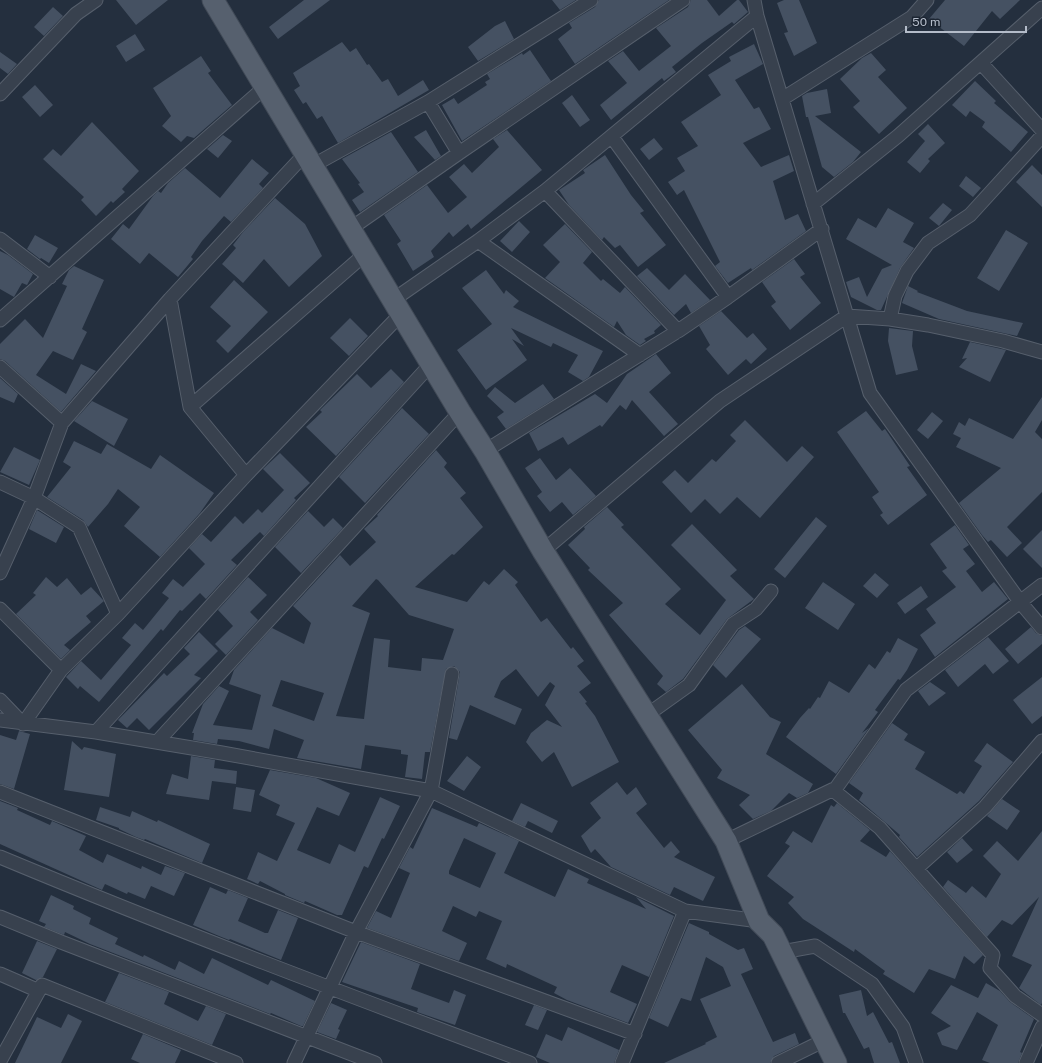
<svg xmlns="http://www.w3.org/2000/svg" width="1042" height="1063" viewBox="0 0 1042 1063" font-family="'Public Sans',sans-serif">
<rect width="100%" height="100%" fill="#242f3e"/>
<path fill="#455162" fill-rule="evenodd" d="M116 0H168L136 25Z
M304 0H330L278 39 269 27Z
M552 0H576L560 10Z
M599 0H669L575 64 558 39 572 28 569 23 595 7Z
M691 0H707L719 16 737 0H739L748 12 734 24 732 22 702 43 672 67 676 72 664 81 662 78 611 120 600 105 627 83 608 61 623 51 639 71 671 46 656 28 688 7Z
M784 0H799L817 43 794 56 784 33 788 32 777 3Z
M945 0H1020L1000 19 992 11 964 46 929 19Z
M53 7 63 16 44 36 34 27Z
M505 21 514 39 478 61 468 47 495 26Z
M135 34 145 50 126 62 116 46Z
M342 42 350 52 356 48 367 65 369 64 382 82 388 79 398 96 423 80 429 90 338 143 322 116 317 119 306 102 303 104 294 90 300 86 293 73Z
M754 44 763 64 735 80 754 109 759 107 771 129 743 143 761 167 789 155 794 171 773 181 785 220 798 214 806 231 752 270 751 268 728 283 715 266 720 262 684 190 677 195 668 182 685 171 677 158 698 146 681 122 721 95 708 75 731 61 729 57Z
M530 50 551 81 462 141 442 105 454 98 458 104 487 85 485 82 490 79 487 74 522 53 523 55Z
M0 52 17 64 8 74 0 68Z
M871 53 886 70 878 77 907 108 879 134 853 107 860 101 840 79 862 58Z
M201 56 211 71 208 73 232 105 194 138 187 136 181 142 162 126 171 116 153 88Z
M975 81 996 101 994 103 1028 132 1011 152 982 127 985 122 970 111 966 117 952 105Z
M35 85 53 105 40 117 22 97Z
M827 89 831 113 815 116 861 152 853 162 834 177 822 167 808 117H806L802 96 807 93Z
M572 95 590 120 580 127 562 103Z
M92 122 139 171 122 189 125 192 113 203 111 201 96 216 81 200 84 197 43 159 53 149 61 156Z
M928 124 945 143 928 159 930 161 920 173 907 162 925 141 918 134Z
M426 130 441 156 435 160 414 137Z
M507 130 542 170 471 229 468 224 453 237 449 232 431 251 434 257 413 271 397 244 401 241 384 215 427 185 448 213 467 197 449 177 464 164 472 173 499 147 493 139Z
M391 132 418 172 360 212 352 200 364 192 358 184 360 183 342 159Z
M223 135 232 141 218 158 207 149Z
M654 138 663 149 649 160 640 149Z
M605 155 631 195 644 211 640 213 666 245 638 267 620 245 615 248 604 237 602 240 569 205 559 190 585 173 583 170Z
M252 159 269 173 259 184 263 188 231 222 224 216 202 241 191 257 193 259 178 277 149 253 140 264 111 239 123 224 129 229 153 196 158 191 161 193 168 183 185 168 220 198Z
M1032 165 1042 175V207L1016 182Z
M966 176 981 188 973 197 959 186Z
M275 198 305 224 322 256 289 287 264 259 243 283 222 264 236 248 233 245 243 232Z
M943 203 952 210 939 226 929 218Z
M888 208 914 223 903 242 914 248 900 268 881 310H877L851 297 846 282 859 277 867 297 882 269 892 265 846 239 858 218 876 228Z
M519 221 530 232 512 252 500 241Z
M565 224 592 252 583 263 601 281 603 279 620 293 625 287 661 325 654 331 655 333 644 339 646 341 640 345 626 335 617 321 614 327 545 278 560 262 543 245Z
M1006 230 1028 243 999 291 977 278Z
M35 235 58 248 49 263 41 258 40 259 27 249Z
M0 251 8 255 33 274 27 285 22 283 14 297 0 289Z
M794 259 805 274 800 277 821 303 790 330 771 306 776 302 762 282Z
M74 266 104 280 82 329 87 332 73 360 53 351 36 375 66 394 81 364 96 371 61 412 5 361 0 359V344L25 319 43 338 67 286 62 284 69 270Z
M647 268 669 290 685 274 710 300 691 313 686 304 674 315 637 276Z
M486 270 504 294 506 290 519 301 513 307 603 351 589 377 583 381 568 372 578 355 553 343 551 347 511 328 524 346 512 339 527 360 486 390 457 350 492 324 462 288Z
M234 280 268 312 228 353 216 341 231 326 210 307Z
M908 286 918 291 917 292 967 311 1023 323 1017 336 939 319 902 303Z
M721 311 747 338 753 333 767 349 751 364 746 359 728 375 706 349 710 345 699 326Z
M350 318 368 336 349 356 330 338Z
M889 328 913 331 912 346 918 370 896 375 888 341Z
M970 342 1006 350 990 382 959 367 967 358 962 359Z
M656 354 671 373 649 392 678 424 664 436 632 400 626 410 620 405 602 427 600 425 568 445 563 437 538 451 529 433 595 394 607 403 627 374Z
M391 369 404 382 336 456 306 427 322 412 320 410 357 374 371 388Z
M0 378 18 394 14 403 0 397Z
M543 384 554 399 506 429 497 417 504 412 487 396 495 387 515 403Z
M1042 397V420L1035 432 1042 439V492L1007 527 1022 543 1007 557 991 540 988 542 982 535 959 503 1001 468 956 447 961 438 953 434 959 422 965 426 969 418 1013 439Z
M92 401 128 419 114 446 74 421Z
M402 408 429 434 365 503 339 477Z
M866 411 882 431 885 429 910 466 907 467 927 495 888 525 880 515 883 513 872 497 879 492 837 432Z
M932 412 943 421 928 439 917 430Z
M745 420 787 462 802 446 814 457 760 518 737 497 720 514 705 499 691 513 662 482 675 470 688 483 712 459 716 462 736 441 730 435Z
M74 441 101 454 107 444 151 469 160 455 214 493 200 513 160 557 124 526 140 507 118 489 108 504 88 527 83 520 47 497 71 467 63 462Z
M14 447 40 460 29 485 0 472Z
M436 450 447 463 444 467 466 493 460 498 483 527 454 555 452 554 415 587 467 602 484 581 489 585 504 569 518 582 515 585 541 622 547 618 571 649 573 647 584 661 577 666 591 683 579 692 587 702 585 703 595 716 619 762 572 787 554 752 542 762 526 742 531 733 547 720 562 727 545 705 555 686 550 682 538 697 516 669 501 681 494 697 522 709 515 725 470 705 457 740 449 738 460 672 454 666 446 669 430 752H425L422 779 405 777 408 755 401 754V750L365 745 361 769 297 758 304 740 274 729 269 749 239 741 218 739 217 744 193 740 194 733H192L203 704 219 686 229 691 213 725 252 730 261 695 229 684 234 670 272 628 304 644 311 623 293 606 340 555 350 566 376 542 364 529 378 516 377 515ZM376 579 378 580 409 615 454 629 443 660 422 658 421 671 388 667 390 640 374 638 364 719 336 716 370 613 352 606ZM281 680 324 693 314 721 272 706Z
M280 453 310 483 294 498 296 500 264 536 260 532 231 560 237 565 206 599 200 593 182 611 180 610 163 631 161 629 99 702 80 686 78 689 66 677 81 661 101 680 131 645 122 638 135 623 143 630 169 598 162 593 173 579 183 587 205 564 189 548 202 534 211 542 235 516 243 524 258 509 262 513 284 490 263 469Z
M540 458 556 480 570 468 596 496 573 515 562 502 550 512 537 496 542 492 525 468Z
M607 507 624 525 621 527 681 589 665 604 700 635 726 600 671 545 692 524 737 570 730 576 754 599 727 619 683 679 666 692 657 684 663 676 609 615 623 603 588 570 590 568 568 545 585 529 584 527Z
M37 510 64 527 56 543 29 529Z
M308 511 324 527 333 518 343 528 301 573 275 547Z
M816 517 827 526 785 578 774 569Z
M955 525 969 545 963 549 975 564 966 571 982 592 994 582 1008 599 935 657 920 635 936 623 926 609 956 587 942 571 947 568 930 544Z
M1042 530V568L1023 549Z
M875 573 889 585 877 598 863 586Z
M46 577 57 587 67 578 81 595 91 587 104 601 86 616 91 622 64 645 70 650 61 659 16 614 36 595 33 593Z
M248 577 267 595 250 612 258 620 226 655 215 644 233 626 218 610Z
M823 582 855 604 838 630 805 608Z
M921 586 928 597 905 614 897 603Z
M745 626 761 639 726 678 713 665 739 630Z
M1031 627 1036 633 1042 636V644L1018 664 1005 649Z
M199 632 218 651 194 675 201 678 149 730 137 718 127 728 118 720 164 673 167 676 190 654 184 648Z
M988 637 1009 661 993 674 985 664 958 687 945 670Z
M898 638 918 649 907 670 900 680 898 679 875 710 878 712 862 733 869 728 836 774 786 737 800 718 809 708 810 709 818 697 820 698 829 681 849 693 869 664 875 669 887 651 890 653Z
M1042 677V716L1032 724 1013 700Z
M930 682 946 693 929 706 918 691Z
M742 684 770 717 781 722 766 754 813 784 808 793 797 798 789 793 771 811 753 819 739 805 750 795 717 778 722 770 688 730Z
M892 723 908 734 904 740 925 752 915 769 957 794 960 791 964 794 982 766 974 761 987 743 1013 762 979 801 917 857 899 837 900 835 859 800 863 793 849 783Z
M19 731 30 734 14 789 0 784V735L16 740Z
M72 741 82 750 84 747 116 754 109 797 64 790Z
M191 756 215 760 214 768 237 771 236 784 212 781 209 800 166 794 172 774 188 779Z
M467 756 481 767 464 791 447 781Z
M270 770 316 778 350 793 339 816 317 807 297 850 330 864 339 844 355 852 380 797 400 806 384 839 382 838 368 868 364 866 342 915H337L305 901 304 903 285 895V894L260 881 258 884 247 879 258 852 277 861 295 823 276 815 280 805 259 795Z
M617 782 627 795 636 787 647 804 636 813 664 848 671 841 680 852 674 857 715 877 703 901 674 887 670 895 611 867 595 849 591 853 581 836 601 818 590 803Z
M236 787 255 790 251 812 233 809Z
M1002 799 1020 811 1007 830 987 816Z
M0 801 18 808 17 810 50 825 52 821 86 836 79 850 103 863 107 854 141 869 142 866 161 875 165 866 185 873 174 896 151 886 145 899 128 892 127 894 105 884 102 890 0 844Z
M521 803 558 821 552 833 528 821 525 827 512 821Z
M837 803 870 830 860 841 886 857 890 851 983 955 974 964 964 956 955 979 929 969 914 993 883 974 885 971 855 949 854 952 803 919 788 903 794 897 767 876 790 846 785 843 793 831 812 843 831 805 834 807Z
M100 807 130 817 132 811 157 822 158 820 210 844 202 863 145 839 144 840 136 837 119 829V828L96 820Z
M432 808 477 827 479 823 519 841 504 873 555 897 568 869 589 879 587 883 646 909 636 897 674 916 649 977 622 965 610 992 637 1004 628 1023 567 1000 554 993 557 987 507 964 506 968 486 959 502 921 479 911 476 917 453 906 442 931 467 943 459 961 367 928 376 911 391 918 410 873 399 868 410 847 413 849ZM464 838 496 853 480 888 449 874V871Z
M1042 831V1003L1041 1005 1019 988 1032 965 1012 956 1039 897 1012 925 1002 920 987 937 943 887 948 880 966 893 972 886 986 898 1001 874 983 856 997 841 1018 861Z
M962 838 973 850 957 863 947 852Z
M210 887 226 894 228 890 248 898 238 921 265 933H268L278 910 298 918 281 960 230 939 229 940 219 936 193 925Z
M51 895 74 906 73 909 91 918 89 924 118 938 115 944 143 957 144 955 175 970 179 961 204 974 212 958 268 985 271 980 315 1001 303 1026H301L271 1013 270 1014 90 944 65 932 64 935 44 927 46 924 39 921Z
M689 923 709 932V934L738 950 744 948 753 969 741 974 773 1042 795 1033 799 1044 774 1056 770 1063H664L706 1044 705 1043 717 1037 700 999 731 986 723 967 706 957 691 1001 681 998 668 1027 649 1018Z
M37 941 57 949 43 977 36 980 22 973Z
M361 942 420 964 411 989 449 1003 454 990 466 995 455 1025 417 1012 418 1008 342 982Z
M119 973 169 992 164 1004 198 1021 206 1006 226 1014 212 1045 105 1002Z
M986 983 1000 991 1010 1002 1034 1019 1020 1052 1022 1053 1018 1063H990L982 1060 998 1025 977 1012 957 1050 942 1045 937 1033 951 1026 931 1013 951 985 978 998Z
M861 990 867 1016 873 1012 889 1043 892 1042 900 1063H874L869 1047 864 1049 845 1013H843L839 995Z
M331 1003 347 1010 338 1029 340 1030 336 1039 317 1032Z
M534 1005 547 1010 538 1030 525 1025Z
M68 1014 82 1021 61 1063H15L37 1017 61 1028Z
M568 1027 619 1050 614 1063H550L536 1057 546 1034 562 1041Z
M143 1034 181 1050 175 1063H140L131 1059Z"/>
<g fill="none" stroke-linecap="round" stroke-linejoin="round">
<g stroke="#565f6c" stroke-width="15">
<path id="minor" d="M754 0 757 16 870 393 1021 603 1042 628
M981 63 1042 130
M0 94 76 14 96 0
M782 99 912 17 927 0
M428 102 459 153 683 0
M612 137 728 297
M312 166 428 102 591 0
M545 191 678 331
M813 204 898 136 1042 8
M350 229 459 153
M0 239 50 277
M478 241 640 355
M170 299 190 407 246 475
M393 300 478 241 545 191 757 16
M890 319 895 296 907 271 928 243 970 215 1042 136
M0 320 265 87
M0 367 62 423 34 498 0 573
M190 407 365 254
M62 423 170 299 305 154
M485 451 678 331 728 297 822 229
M0 482 34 498 79 527 118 614
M543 551 720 401 847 316 890 319 928 325 1003 341 1042 352
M0 609 61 670
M452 674 431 791 685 911
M0 700 23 724 61 670 118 614 246 475 401 314
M647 715 689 685 733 624 756 609 771 591
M0 720 96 732 222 753 431 791 356 932 294 1063
M96 732 431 364
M157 742 460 412
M833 790 880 828 993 955 990 968 1015 996 1042 1015
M0 792 356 932 635 1034
M726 841 836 788 906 690 1042 585
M0 857C175 930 353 997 530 1063
M917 868 985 807 1042 741
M0 917 61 942 375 1063
M782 952 815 946 872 984 903 1027 916 1063
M0 974 39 991
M0 1061 42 985 236 1063
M622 1063 685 911 759 921
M778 1063 825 1040
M1026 1063 1042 1027"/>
</g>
<g stroke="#414a57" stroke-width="23">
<path id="primary" d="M213 0 460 412 485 451 543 551 726 841 759 921 773 935 836 1063"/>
</g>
<use href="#minor" stroke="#38414e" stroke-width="13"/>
<use href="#primary" stroke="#56606e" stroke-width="21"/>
</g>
<path d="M906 26v6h120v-6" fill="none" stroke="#b4bcc9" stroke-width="2"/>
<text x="912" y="26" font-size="12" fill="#b4bcc9" stroke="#1d2633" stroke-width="3" paint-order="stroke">50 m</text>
</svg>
